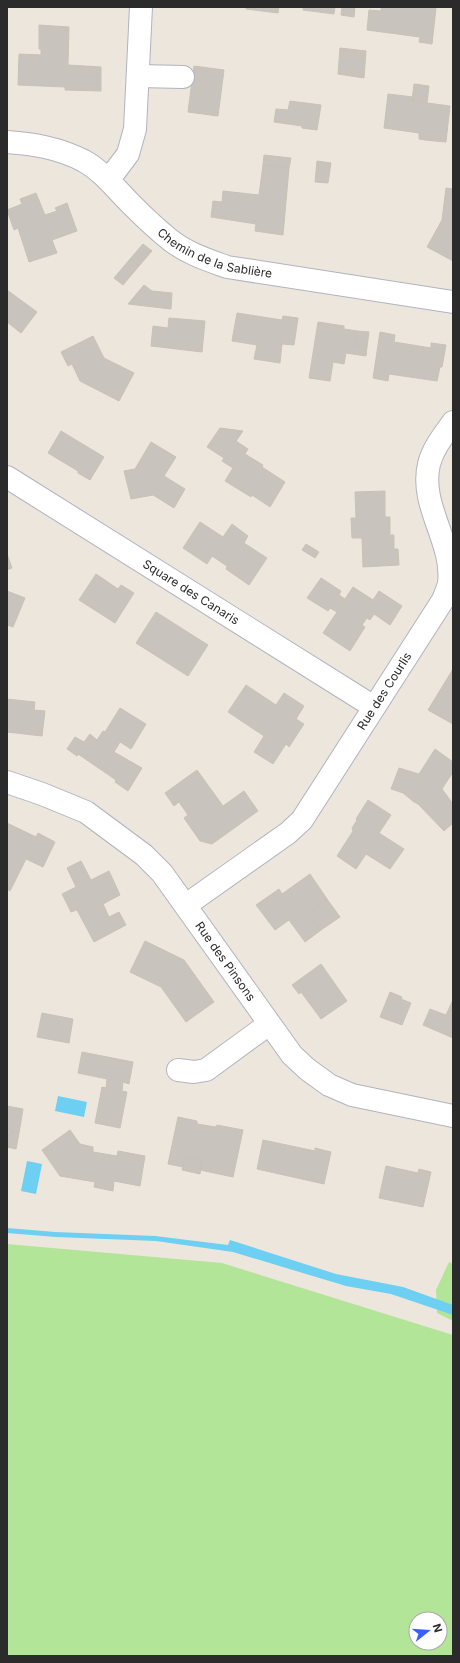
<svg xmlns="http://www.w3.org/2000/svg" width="460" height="1663" viewBox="0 0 460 1663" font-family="Inter,sans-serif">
<rect width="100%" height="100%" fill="#ede6dd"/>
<path fill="#b3e598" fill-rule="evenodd" d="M7 1244 222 1263 453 1335V1656H7ZM416 1619H440V1643H416Z
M449 1262 453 1264V1321L437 1313 436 1290Z"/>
<path fill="#6dcff1" d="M58 1096 87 1102 84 1117 55 1111Z
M27 1161 42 1164 36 1194 21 1191Z
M7 1228 55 1232 155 1236 228 1245 230 1240 336 1274 403 1287 453 1305V1315L391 1294 346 1286 233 1252 156 1241 56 1237 7 1233Z"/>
<path fill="#c8c3bc" stroke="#c8c2b6" d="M246 7H279L278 13 246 9Z
M303 7H335L334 14 303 10Z
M342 7H355L354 17 341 15Z
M381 7 436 8 432 44 419 42 420 37 367 30 369 10 381 11Z
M39 25 69 27 68 65 101 67V91L65 90V87L18 85 19 54 41 55V49H39Z
M340 48 366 51 364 78 338 74Z
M194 66 224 70 218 116 188 112Z
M414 84 429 86 427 103 412 101Z
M388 94 413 97 412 101 450 106 446 142 425 140 426 134 384 128Z
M290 101 321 105 317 130 302 128V126L274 122 276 109 288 110Z
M419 133 426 134 425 140 419 139Z
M264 155 291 158 289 168 263 165Z
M317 161 331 163 328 183 315 182Z
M263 165 289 168 283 235 255 231 256 224 211 217 213 201 222 202 223 191 259 195Z
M446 188 453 189V261L427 247 442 220Z
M36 193 45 215 57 211 55 208 67 203 77 231 52 240 57 253 29 262 18 228 14 230 7 210 22 204 20 199Z
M143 244 152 251 139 266 130 259Z
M130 259 139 266 123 285 114 278Z
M144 285 152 291 172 293 171 309 128 304Z
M7 290 37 312 21 333 7 322Z
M237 313 282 320 283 316 298 318 294 345 282 344 280 363 254 359 257 345 232 341Z
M169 318 205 321 202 352 151 346 153 326 168 328Z
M318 322 344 326V329L357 331 355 345 367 347 366 356 346 353 344 364 333 362 330 381 309 378Z
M357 331 369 332 367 347 355 345Z
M380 332 395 335 394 342 431 348V343L446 345 442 367H440L437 381 389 374 388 381 373 378Z
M93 336 104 358 134 373 119 401 80 381 72 364 68 366 61 352Z
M220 428 243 431 236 441 248 449 245 454 263 465 262 467 285 482 270 507 252 495 251 497 225 481 233 468 222 461 224 458 207 447Z
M61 431 104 457 90 480 78 473V471L48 453Z
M151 442 176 457 164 476 185 489 174 508 153 495 131 499 124 471 135 469Z
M385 491V517H390V535H394V549H398L399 565 363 567 362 538H352L351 518H356L355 492Z
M200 522 223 537 232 524 248 536 244 543 267 558 249 585 226 569 227 566 212 556 207 564 183 548Z
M306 544 319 552 315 558 302 550Z
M7 554 12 568 7 570Z
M96 574 118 589 121 585 134 593 115 623 79 600Z
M321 578 341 591 339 595 345 599 353 587 373 600 379 591 402 606 390 625 374 614 370 620 367 618 362 625 365 627 350 651 323 633 337 612 330 608 328 611 307 598Z
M7 591 25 598 13 627 7 625Z
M156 612 208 645 188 676 136 643Z
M453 669V724L428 710Z
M246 685 276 705 284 693 304 706 296 719 304 724 289 747 286 744 273 764 254 752 264 736 228 712Z
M7 699 35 702 34 710 45 711 42 736 7 732Z
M120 708 146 724 131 749 120 742 114 752 142 768 128 791 115 782 116 780 78 754 77 756 67 749 75 737 84 742 90 734 97 740 103 731 105 732Z
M435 749 453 762V772L442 789 453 804V823L444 831 418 804 414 802 403 793 391 789 399 768 419 774Z
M197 770 223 806 244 791 258 811 212 844 200 841 184 818 188 815 179 802 174 806 165 793Z
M368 800 391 815 379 833 404 849 390 869 366 854 356 869 337 856 353 831 352 828 357 820 356 819Z
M7 823 36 837 38 833 55 842 43 867 26 859 10 891 7 889Z
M81 861 91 880 109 871 120 895 103 904 109 917 119 912 126 925 94 942 77 910 71 912 62 894 76 887 67 868Z
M310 874 327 899 308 913 321 930 305 942 289 920 275 930 256 905 279 889 282 894Z
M327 899 340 917 321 930 308 913Z
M145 941 184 960 214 1002 186 1022 161 987 130 972Z
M321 964 347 1001 321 1019 301 992 299 994 292 985Z
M390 992 402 997 401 999 411 1003 402 1025 380 1017Z
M453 1000V1038L423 1025 430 1009 446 1015Z
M42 1013 73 1019 69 1043 37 1037Z
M82 1052 133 1062 129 1084 123 1082 122 1091 127 1092 120 1128 95 1123 102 1087 106 1088 107 1079 78 1073Z
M7 1106 23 1109 19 1133 7 1131Z
M178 1117 197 1121V1124L216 1127 217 1125 243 1130 233 1177 200 1170 202 1161 185 1158 183 1167 168 1164Z
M70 1130 80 1144 93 1147V1152L117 1156 118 1151 145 1156 140 1186 114 1181 113 1191 94 1187 95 1182 60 1176 42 1150Z
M9 1131 19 1133 16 1149 7 1147Z
M263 1140 315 1151V1148L331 1152 324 1184 257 1169Z
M185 1158 202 1161 200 1174 182 1170Z
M386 1166 418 1173 419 1169 431 1172 423 1207 379 1198Z"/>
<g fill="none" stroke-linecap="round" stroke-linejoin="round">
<g stroke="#b1b3bf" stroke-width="24">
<g id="minor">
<path d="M138 76 183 77"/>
<path id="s1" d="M7 142C34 144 59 148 84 161 104 172 119 193 135 208 146 219 158 230 169 239 186 253 208 260 227 267L453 302"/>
<path d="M107 179 116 170 128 154 135 129 141 7"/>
<path id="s2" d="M7 477 374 707"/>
<path id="s3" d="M7 782 42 794 86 812 144 855 162 873 292 1055 307 1069 329 1085 352 1095 453 1116"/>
<path id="s4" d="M186 905 288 833 302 820 443 600C445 595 448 588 449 583 454 542 419 506 429 464 433 448 444 435 453 422"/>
<path d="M178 1070 194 1072 206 1070 269 1024"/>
</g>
</g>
<use href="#minor" stroke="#fff" stroke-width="22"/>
</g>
<g text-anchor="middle" stroke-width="3" stroke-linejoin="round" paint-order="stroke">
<g font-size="12" fill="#2b2b2b" stroke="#fff">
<text dy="4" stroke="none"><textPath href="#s1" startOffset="244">Chemin de la Sablière</textPath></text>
<text dy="4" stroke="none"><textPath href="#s2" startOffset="217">Square des Canaris</textPath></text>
<text dy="4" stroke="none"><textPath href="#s4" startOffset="297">Rue des Courlis</textPath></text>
<text dy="4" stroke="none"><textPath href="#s3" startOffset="291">Rue des Pinsons</textPath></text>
</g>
</g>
<rect width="460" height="1663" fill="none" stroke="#2b2b2b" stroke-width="16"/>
<g transform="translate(428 1631) rotate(73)"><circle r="19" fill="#ffffff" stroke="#aaaaaa"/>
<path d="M0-3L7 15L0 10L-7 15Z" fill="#3960fe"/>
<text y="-6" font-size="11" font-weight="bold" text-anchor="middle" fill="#2b2b2b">N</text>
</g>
</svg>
